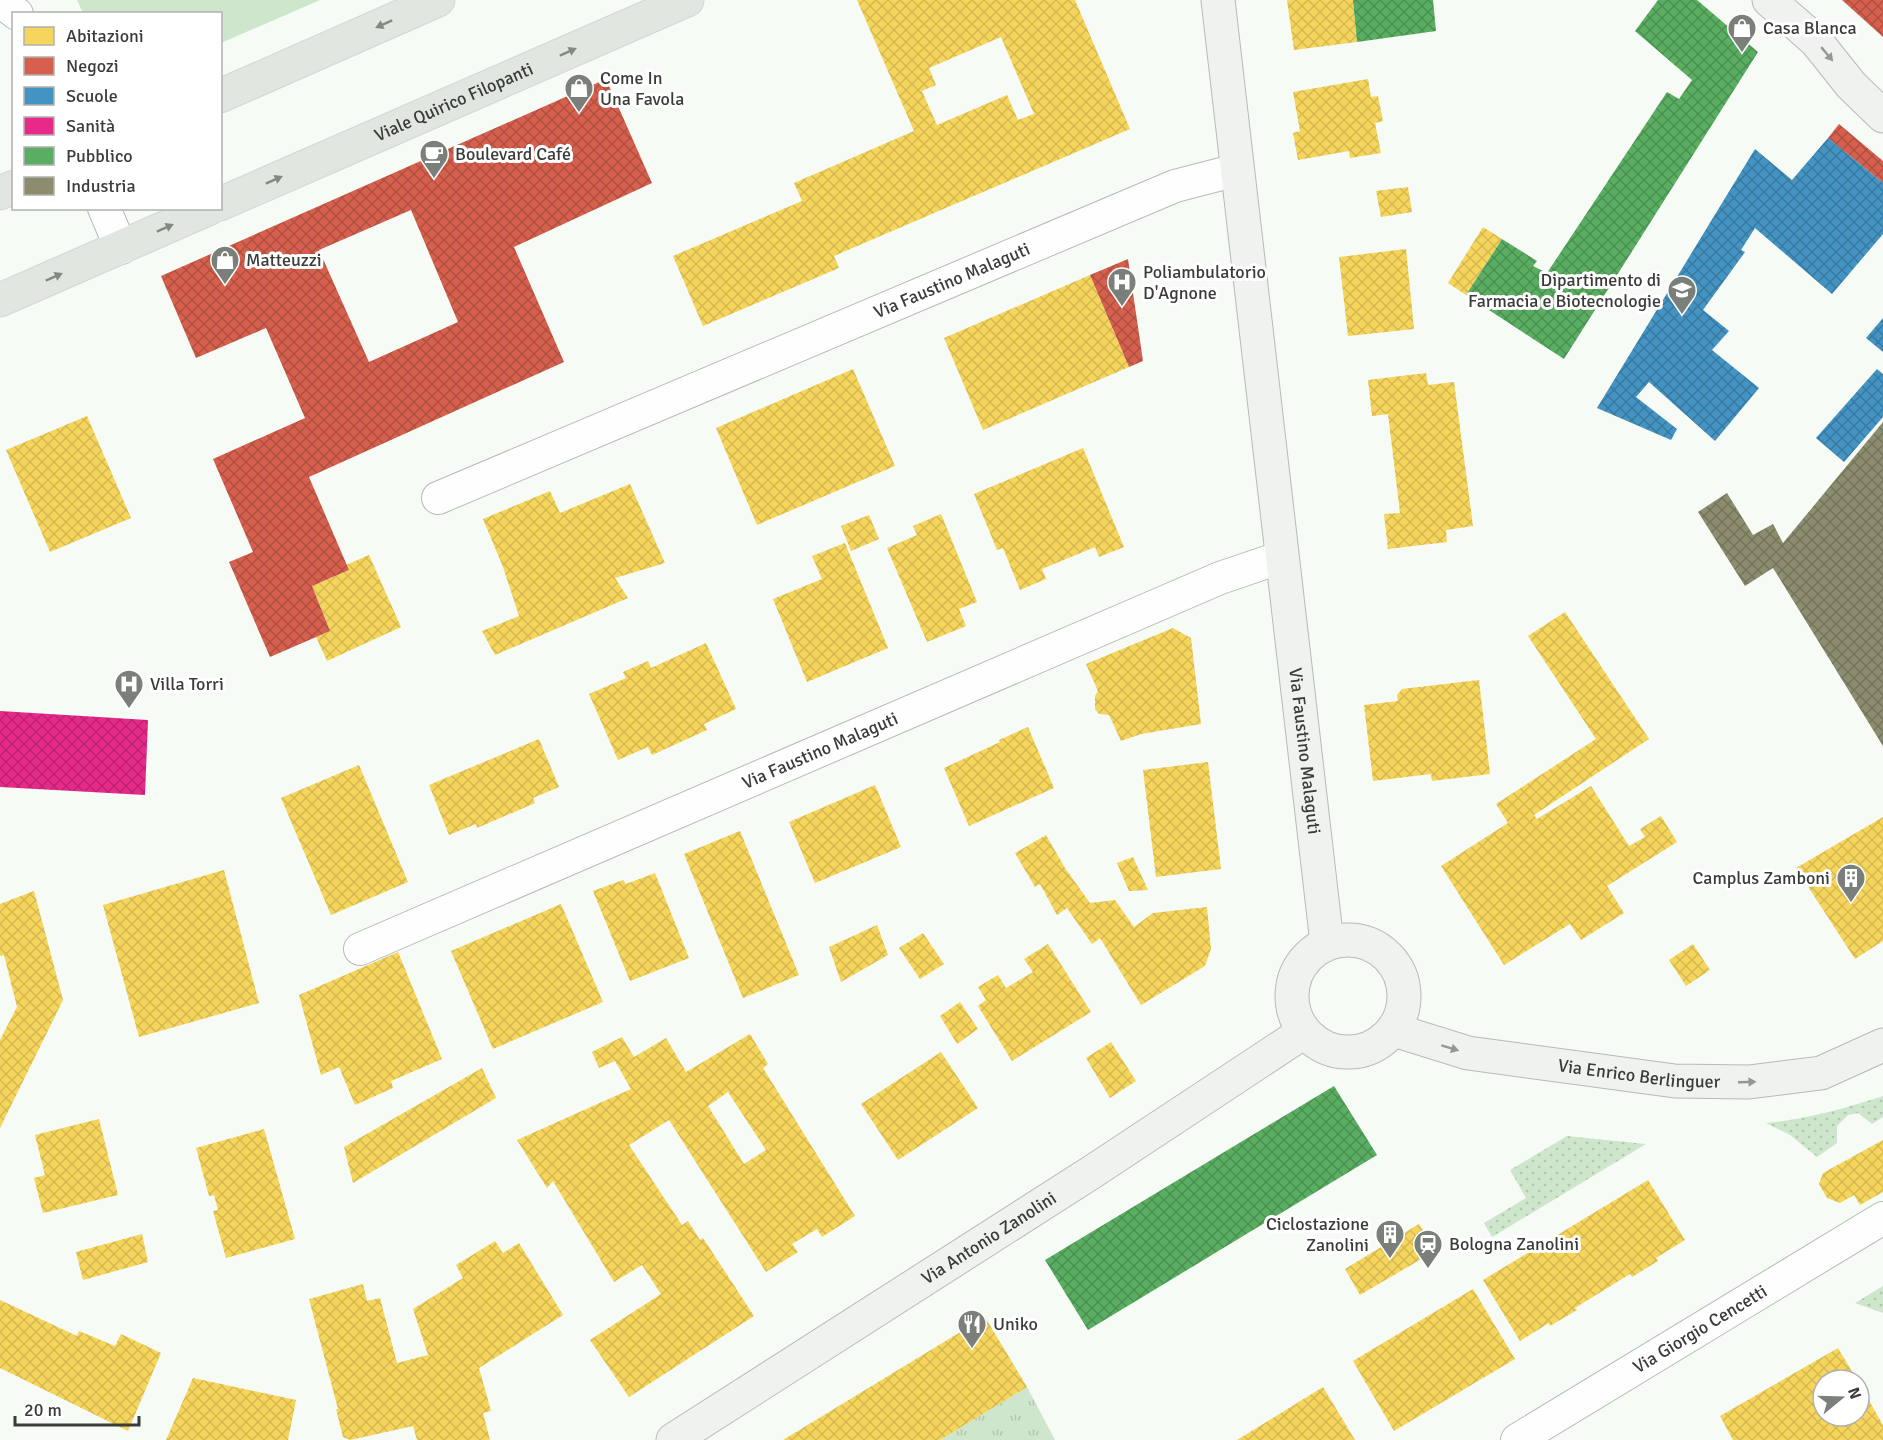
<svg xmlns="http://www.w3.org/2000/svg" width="1883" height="1440" viewBox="0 0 1883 1440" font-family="Signika,sans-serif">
<defs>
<pattern id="grass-dots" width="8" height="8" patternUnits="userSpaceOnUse" patternTransform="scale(1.5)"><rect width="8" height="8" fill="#cee6cb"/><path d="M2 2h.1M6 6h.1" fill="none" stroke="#b2c6af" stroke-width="1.8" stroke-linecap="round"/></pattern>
<pattern id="park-tufts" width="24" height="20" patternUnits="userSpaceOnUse" patternTransform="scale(1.5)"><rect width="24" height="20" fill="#cee6cb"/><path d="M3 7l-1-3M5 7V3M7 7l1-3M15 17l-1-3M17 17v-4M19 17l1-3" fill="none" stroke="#b2c6af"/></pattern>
<pattern id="homes-cross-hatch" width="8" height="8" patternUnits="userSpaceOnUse" patternTransform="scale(1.5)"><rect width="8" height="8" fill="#f6d55c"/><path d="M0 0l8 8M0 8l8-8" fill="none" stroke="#d4b851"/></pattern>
<pattern id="shops-cross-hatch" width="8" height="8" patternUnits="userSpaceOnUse" patternTransform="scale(1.5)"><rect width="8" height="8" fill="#d6604d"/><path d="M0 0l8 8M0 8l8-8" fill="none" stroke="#af5041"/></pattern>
<pattern id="schools-cross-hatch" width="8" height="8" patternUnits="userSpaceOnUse" patternTransform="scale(1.5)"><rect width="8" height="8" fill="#4393c3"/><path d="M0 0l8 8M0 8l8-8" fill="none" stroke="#39799f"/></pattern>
<pattern id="health-cross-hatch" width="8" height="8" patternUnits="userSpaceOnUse" patternTransform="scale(1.5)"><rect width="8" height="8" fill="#e7298a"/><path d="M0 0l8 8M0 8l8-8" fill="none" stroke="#bc2472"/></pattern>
<pattern id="public-cross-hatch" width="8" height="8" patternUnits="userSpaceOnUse" patternTransform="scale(1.5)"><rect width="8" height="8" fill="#5aae61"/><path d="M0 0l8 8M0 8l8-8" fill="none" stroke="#4b8f51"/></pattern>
<pattern id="industry-cross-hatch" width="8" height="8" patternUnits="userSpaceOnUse" patternTransform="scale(1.5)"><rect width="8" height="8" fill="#8c8c6e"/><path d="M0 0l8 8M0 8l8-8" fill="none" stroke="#73745b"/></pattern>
</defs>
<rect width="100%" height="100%" fill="#f6fbf6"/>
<path fill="url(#grass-dots)" d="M1883 1096V1117L1872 1124 1858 1113 1848 1115 1837 1126V1143L1817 1157 1790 1135 1766 1123C1808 1119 1843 1109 1883 1096Z
M1567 1136 1646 1144 1492 1237 1484 1223 1526 1198 1510 1170Z
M1883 1286V1313L1855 1303Z"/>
<path fill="url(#park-tufts)" d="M1027 1387 1055 1440H940Z"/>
<path fill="#cee6cb" d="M77 0H320L221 43 220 14 83 13Z"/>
<path fill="url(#homes-cross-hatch)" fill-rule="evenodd" d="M857 0H1075L1130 129 834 256 839 268 703 326 673 256 802 201 794 183 914 131ZM1001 37 1034 114 1018 120 1007 95 937 125 922 91 936 85 929 68Z
M1287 0H1353L1357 42 1294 50Z
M1368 79 1371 97 1378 96 1383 121 1375 123 1381 153 1350 158 1349 151 1298 160 1293 133 1300 131 1293 92Z
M1408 187 1412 212 1381 217 1376 191Z
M1483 227 1502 239 1466 295 1448 283Z
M1406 249 1414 329 1348 336 1339 257Z
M1090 275 1129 367 983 430 944 338Z
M853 369 895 466 757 525 716 428Z
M1426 373 1428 385 1454 382 1473 526 1446 530 1447 542 1388 549 1384 514 1400 513 1388 414 1372 416 1368 380Z
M87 416 131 518 50 552 6 450Z
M1083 448 1124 547 1099 557 1095 547 1042 569 1046 579 1020 590 1003 548 997 550 974 494Z
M630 484 665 563 615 578 628 598 495 655 482 631 519 616 503 567 483 519 550 491 560 513Z
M941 514 977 602 959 609 966 626 927 642 887 548 917 535 913 526Z
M869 515 879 539 851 551 841 526Z
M845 543 888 648 807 682 773 599 822 579 812 556Z
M369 555 401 627 327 661 316 637 330 631 312 586 349 570 346 565Z
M1565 612 1649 739 1534 815 1537 819 1591 786 1629 846 1645 837 1640 829 1661 816 1677 842 1607 886 1624 913 1581 940 1570 924 1504 965 1441 866 1508 823 1496 804 1596 739 1528 636Z
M1173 628 1191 638 1201 724 1141 734 1121 741 1109 715 1099 714 1095 709V696L1098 691 1086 664Z
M706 643 736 709 704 724 707 730 652 755 648 747 618 760 589 694 626 678 623 672 648 661 651 668Z
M1479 680 1490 774 1432 781 1431 774 1373 781 1364 705 1398 701 1397 695 1402 689Z
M1028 727 1054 788 969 826 944 768 1000 742 999 740Z
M539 739 559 787 533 798 535 803 477 828 476 824 449 835 429 785Z
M1208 762 1221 869 1156 877 1143 770Z
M359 765 408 882 331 915 281 798Z
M875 785 901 847 815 883 789 822Z
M1883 817V941L1855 959 1796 868Z
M740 831 799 975 743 998 684 854Z
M1046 835 1065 868 1090 903 1115 900 1134 927 1153 913 1207 907 1211 949 1205 966 1141 1005 1100 938 1092 944 1067 908 1057 915 1040 884 1035 887 1015 853Z
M1133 857 1148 890 1129 891 1117 863Z
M224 870 259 1003 139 1037 103 905Z
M655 873 689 958 630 981 593 891 623 880 626 884Z
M34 891 63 1000 0 1128V1040L17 1007 4 955 0 956V904Z
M561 904 603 1002 493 1049 451 951Z
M877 925 888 955 841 982 829 947Z
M923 933 944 964 920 979 899 948Z
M1048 944 1091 1012 1012 1061 978 1006 986 1000 978 987 998 975 1006 988 1033 972 1024 959Z
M1693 944 1710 970 1686 986 1669 960Z
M398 952 442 1059 391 1081 393 1088 355 1105 339 1067 321 1075 299 995Z
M960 1002 978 1029 957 1044 940 1016Z
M750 1034 768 1064 763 1068 855 1216 822 1237 817 1229 792 1244 798 1252 766 1272 669 1120 629 1145 682 1225 688 1221 700 1240 703 1238 754 1316 629 1397 590 1340 661 1294 642 1265 614 1282 553 1181 547 1188 517 1140 631 1089 615 1061 599 1068 592 1052 622 1037 634 1057 666 1038 686 1072ZM728 1092 766 1150 744 1164 708 1106Z
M1111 1042 1136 1081 1110 1098 1086 1058Z
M941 1052 978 1108 898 1160 861 1104Z
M482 1068 496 1098 353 1183 344 1147Z
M99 1119 118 1195 43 1213 34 1178 45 1175 35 1135Z
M264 1129 295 1239 226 1258 213 1211 218 1210 214 1195 209 1196 196 1148Z
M1883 1140V1192L1860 1205 1854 1195 1840 1203 1827 1198 1819 1184 1823 1173Z
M1648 1180 1685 1240 1656 1258 1658 1261 1632 1277 1630 1274 1575 1308 1577 1310 1550 1326 1549 1323 1520 1341 1483 1280Z
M1419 1224 1435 1251 1360 1295 1345 1269Z
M142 1234 148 1262 83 1280 76 1252Z
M495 1241 503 1253 519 1243 563 1315 479 1368 491 1411 483 1413 490 1440H417L413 1426 350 1440 343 1437 336 1409H338L309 1299 363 1284 367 1301 380 1298 397 1363 428 1355 413 1309 463 1278 456 1265Z
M1473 1289 1515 1359 1394 1431 1353 1361Z
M0 1300 77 1336 79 1331 115 1346 121 1334 161 1353 128 1431 0 1368Z
M985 1317 1027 1387 940 1440H783Z
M1838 1348 1857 1380H1823V1416H1859V1383L1883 1425V1440H1733L1720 1416Z
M193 1378 296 1400 288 1440H166Z
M1323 1387 1355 1440H1237Z"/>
<path fill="url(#shops-cross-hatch)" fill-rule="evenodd" d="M1842 0H1883V37Z
M606 79 652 183 514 247 564 362 309 477 349 570 312 586 330 631 270 657 229 562 253 552 213 459 305 418 266 328 196 358 161 276ZM411 210 458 322 369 362 319 250Z
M1839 124 1883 161V183L1828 138Z
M1128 259 1143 361 1129 367 1090 275Z"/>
<path fill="url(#schools-cross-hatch)" d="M1828 138 1883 183V234L1832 294 1755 228 1741 250 1745 252 1703 310 1729 331 1712 350 1759 388 1715 441 1649 382 1636 397 1677 429 1671 440 1597 408 1755 149 1792 180Z
M1883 318V352L1866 338Z
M1877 369 1883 374V417L1844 462 1816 438Z"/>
<path fill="url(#health-cross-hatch)" d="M0 711 148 720 145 795 0 787Z"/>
<path fill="url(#public-cross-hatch)" d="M1353 0H1433L1436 31 1357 42Z
M1658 0H1697L1758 52 1564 359 1466 295 1502 239 1537 261 1533 266 1547 273 1667 92 1679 99 1692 80 1635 31Z
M1334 1086 1377 1155 1088 1330 1045 1260Z"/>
<path fill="url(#industry-cross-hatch)" d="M1883 422V746L1773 568 1745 586 1698 512 1727 493 1753 535 1773 524 1783 543Z"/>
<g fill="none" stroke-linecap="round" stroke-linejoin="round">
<g stroke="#b7bbb7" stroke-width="34">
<g id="street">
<path d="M0 4 7 6 17 14"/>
<path d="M104 208 121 248"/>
<path id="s1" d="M438 498 1175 186 1237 170"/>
<path id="s2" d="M360 949 1220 578 1282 557"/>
<path id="s3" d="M1517 1440 1883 1218"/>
</g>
</g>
<g stroke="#b7bbb7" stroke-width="35">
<g id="secondary">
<path id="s4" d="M1218 0 1327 943"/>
<path d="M1769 0 1816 41 1851 85 1883 116"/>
<circle cx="1348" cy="996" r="56"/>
<path id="s5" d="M1394 1030 1468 1053 1675 1081 1749 1082 1821 1073 1883 1045"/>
<path id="s6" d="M673 1440 1092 1172 1304 1032"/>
</g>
</g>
<g stroke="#d4d6d4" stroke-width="35">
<g id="primary">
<path d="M220 96 438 0"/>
<path d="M0 193 14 187"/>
<path id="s7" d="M220 204 687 0"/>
<path d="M0 300 210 208"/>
</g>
</g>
<use href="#street" stroke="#fefefe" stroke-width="32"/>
<use href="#secondary" stroke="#eff2ef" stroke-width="33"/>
<use href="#primary" stroke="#e1e7e0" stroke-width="33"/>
</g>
<defs><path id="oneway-solid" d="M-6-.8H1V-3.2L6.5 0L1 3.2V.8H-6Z" transform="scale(1.5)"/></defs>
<g fill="#858984">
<use href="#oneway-solid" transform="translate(384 24) rotate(156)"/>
<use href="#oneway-solid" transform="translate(568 52) rotate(-24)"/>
<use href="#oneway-solid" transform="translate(274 180) rotate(-24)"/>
<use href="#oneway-solid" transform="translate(165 228) rotate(-24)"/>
<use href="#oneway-solid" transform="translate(54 277) rotate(-24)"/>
</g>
<g fill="#949794">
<use href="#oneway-solid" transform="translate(1827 54) rotate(50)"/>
<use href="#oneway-solid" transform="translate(1450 1048) rotate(17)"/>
<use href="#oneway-solid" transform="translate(1747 1082) rotate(-2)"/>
</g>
<defs>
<g id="shop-pin" transform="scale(1.5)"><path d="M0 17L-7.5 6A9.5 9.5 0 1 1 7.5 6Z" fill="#7b7f7a" stroke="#fff"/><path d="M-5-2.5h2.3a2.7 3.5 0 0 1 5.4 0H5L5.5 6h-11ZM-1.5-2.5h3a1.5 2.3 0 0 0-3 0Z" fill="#fff"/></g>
<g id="cafe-pin" transform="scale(1.5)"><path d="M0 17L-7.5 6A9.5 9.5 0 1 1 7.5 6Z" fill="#7b7f7a" stroke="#fff"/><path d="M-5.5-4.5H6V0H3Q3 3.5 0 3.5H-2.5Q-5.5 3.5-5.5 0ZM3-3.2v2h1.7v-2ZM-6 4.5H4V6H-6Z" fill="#fff"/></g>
<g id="hospital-pin" transform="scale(1.5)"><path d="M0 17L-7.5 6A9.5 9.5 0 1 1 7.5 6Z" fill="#7b7f7a" stroke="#fff"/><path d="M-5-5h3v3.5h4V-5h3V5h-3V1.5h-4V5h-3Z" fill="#fff"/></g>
<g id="university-pin" transform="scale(1.5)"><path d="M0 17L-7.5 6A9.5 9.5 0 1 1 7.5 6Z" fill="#7b7f7a" stroke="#fff"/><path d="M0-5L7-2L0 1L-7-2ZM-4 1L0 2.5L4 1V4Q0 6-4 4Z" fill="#fff"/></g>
<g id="building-pin" transform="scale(1.5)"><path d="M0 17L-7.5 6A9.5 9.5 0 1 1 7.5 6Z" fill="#7b7f7a" stroke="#fff"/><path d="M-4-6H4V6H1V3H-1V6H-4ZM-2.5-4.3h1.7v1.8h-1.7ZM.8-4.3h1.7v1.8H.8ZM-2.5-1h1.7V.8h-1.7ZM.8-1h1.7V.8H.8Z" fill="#fff"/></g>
<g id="station-pin" transform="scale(1.5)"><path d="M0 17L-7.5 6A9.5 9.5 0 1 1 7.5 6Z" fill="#7b7f7a" stroke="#fff"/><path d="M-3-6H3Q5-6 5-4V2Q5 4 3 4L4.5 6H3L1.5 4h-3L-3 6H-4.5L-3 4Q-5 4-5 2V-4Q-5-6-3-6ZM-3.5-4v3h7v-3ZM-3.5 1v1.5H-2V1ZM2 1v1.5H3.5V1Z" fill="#fff"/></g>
<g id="restaurant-pin" transform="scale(1.5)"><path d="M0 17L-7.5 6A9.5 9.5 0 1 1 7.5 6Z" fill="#7b7f7a" stroke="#fff"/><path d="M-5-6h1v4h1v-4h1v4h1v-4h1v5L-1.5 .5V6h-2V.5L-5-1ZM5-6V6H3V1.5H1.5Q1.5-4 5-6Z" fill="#fff"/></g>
</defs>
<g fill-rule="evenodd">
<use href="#shop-pin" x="1742" y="28"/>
<use href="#shop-pin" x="579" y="88"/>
<use href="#cafe-pin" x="434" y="154"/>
<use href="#shop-pin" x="225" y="260"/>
<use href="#hospital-pin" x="1122" y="282"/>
<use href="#university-pin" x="1682" y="290"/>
<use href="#hospital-pin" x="129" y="684"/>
<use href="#building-pin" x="1851" y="878"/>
<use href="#building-pin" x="1390" y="1234"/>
<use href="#station-pin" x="1428" y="1244"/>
<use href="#restaurant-pin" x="972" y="1324"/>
</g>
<g text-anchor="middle" stroke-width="6" stroke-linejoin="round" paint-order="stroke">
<g font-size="18" fill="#393c38" stroke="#fff" text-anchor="start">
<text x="1763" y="34">Casa Blanca</text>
<text x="600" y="84">Come In<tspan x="600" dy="21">Una Favola</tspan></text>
<text x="455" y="160">Boulevard Café</text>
<text x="246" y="266">Matteuzzi</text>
<text x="1143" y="278">Poliambulatorio<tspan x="1143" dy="21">D'Agnone</tspan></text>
<text x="1661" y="286" text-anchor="end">Dipartimento di<tspan x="1661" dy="21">Farmacia e Biotecnologie</tspan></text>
<text x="150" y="690">Villa Torri</text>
<text x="1830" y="884" text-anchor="end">Camplus Zamboni</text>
<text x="1369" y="1230" text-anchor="end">Ciclostazione<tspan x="1369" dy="21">Zanolini</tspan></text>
<text x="1449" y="1250">Bologna Zanolini</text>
<text x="993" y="1330">Uniko</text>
</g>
<g font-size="18" fill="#393c38" stroke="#fff">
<text dy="6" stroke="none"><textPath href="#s7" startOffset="255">Viale Quirico Filopanti</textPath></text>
<text dy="6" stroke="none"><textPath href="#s1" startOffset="558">Via Faustino Malaguti</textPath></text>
<text dy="6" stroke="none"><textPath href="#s4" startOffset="756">Via Faustino Malaguti</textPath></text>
<text dy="6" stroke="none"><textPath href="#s2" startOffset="501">Via Faustino Malaguti</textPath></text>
<text dy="6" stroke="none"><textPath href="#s5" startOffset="250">Via Enrico Berlinguer</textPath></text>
<text dy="6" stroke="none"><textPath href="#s6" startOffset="375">Via Antonio Zanolini</textPath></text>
<text dy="6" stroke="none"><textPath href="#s3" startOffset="214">Via Giorgio Cencetti</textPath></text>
</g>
</g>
<rect x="12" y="12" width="210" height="198" fill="#ffffff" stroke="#b0b1af" stroke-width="1.5"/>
<rect x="24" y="27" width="30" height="18" fill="#f6d55c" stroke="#b0b1af" stroke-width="1.5"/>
<text x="66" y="42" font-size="18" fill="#393c38">Abitazioni</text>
<rect x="24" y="57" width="30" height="18" fill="#d6604d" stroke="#b0b1af" stroke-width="1.5"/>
<text x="66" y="72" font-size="18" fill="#393c38">Negozi</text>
<rect x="24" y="87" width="30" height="18" fill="#4393c3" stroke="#b0b1af" stroke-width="1.5"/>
<text x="66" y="102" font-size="18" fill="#393c38">Scuole</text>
<rect x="24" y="117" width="30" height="18" fill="#e7298a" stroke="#b0b1af" stroke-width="1.5"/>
<text x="66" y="132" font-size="18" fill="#393c38">Sanità</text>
<rect x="24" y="147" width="30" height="18" fill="#5aae61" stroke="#b0b1af" stroke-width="1.5"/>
<text x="66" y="162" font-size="18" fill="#393c38">Pubblico</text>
<rect x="24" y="177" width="30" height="18" fill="#8c8c6e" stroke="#b0b1af" stroke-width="1.5"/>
<text x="66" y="192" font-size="18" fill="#393c38">Industria</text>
<g transform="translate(1841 1398) rotate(71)"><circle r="28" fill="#ffffff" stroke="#b0b1af" stroke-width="1.5"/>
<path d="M0-4.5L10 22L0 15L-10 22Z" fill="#7b7f7a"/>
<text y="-9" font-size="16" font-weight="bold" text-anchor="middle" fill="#393c38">N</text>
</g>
<path d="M15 1416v9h124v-9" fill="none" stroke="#393c38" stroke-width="3"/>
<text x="24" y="1416" font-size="18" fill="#393c38" stroke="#ffffff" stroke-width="4.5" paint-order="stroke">20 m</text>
</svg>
